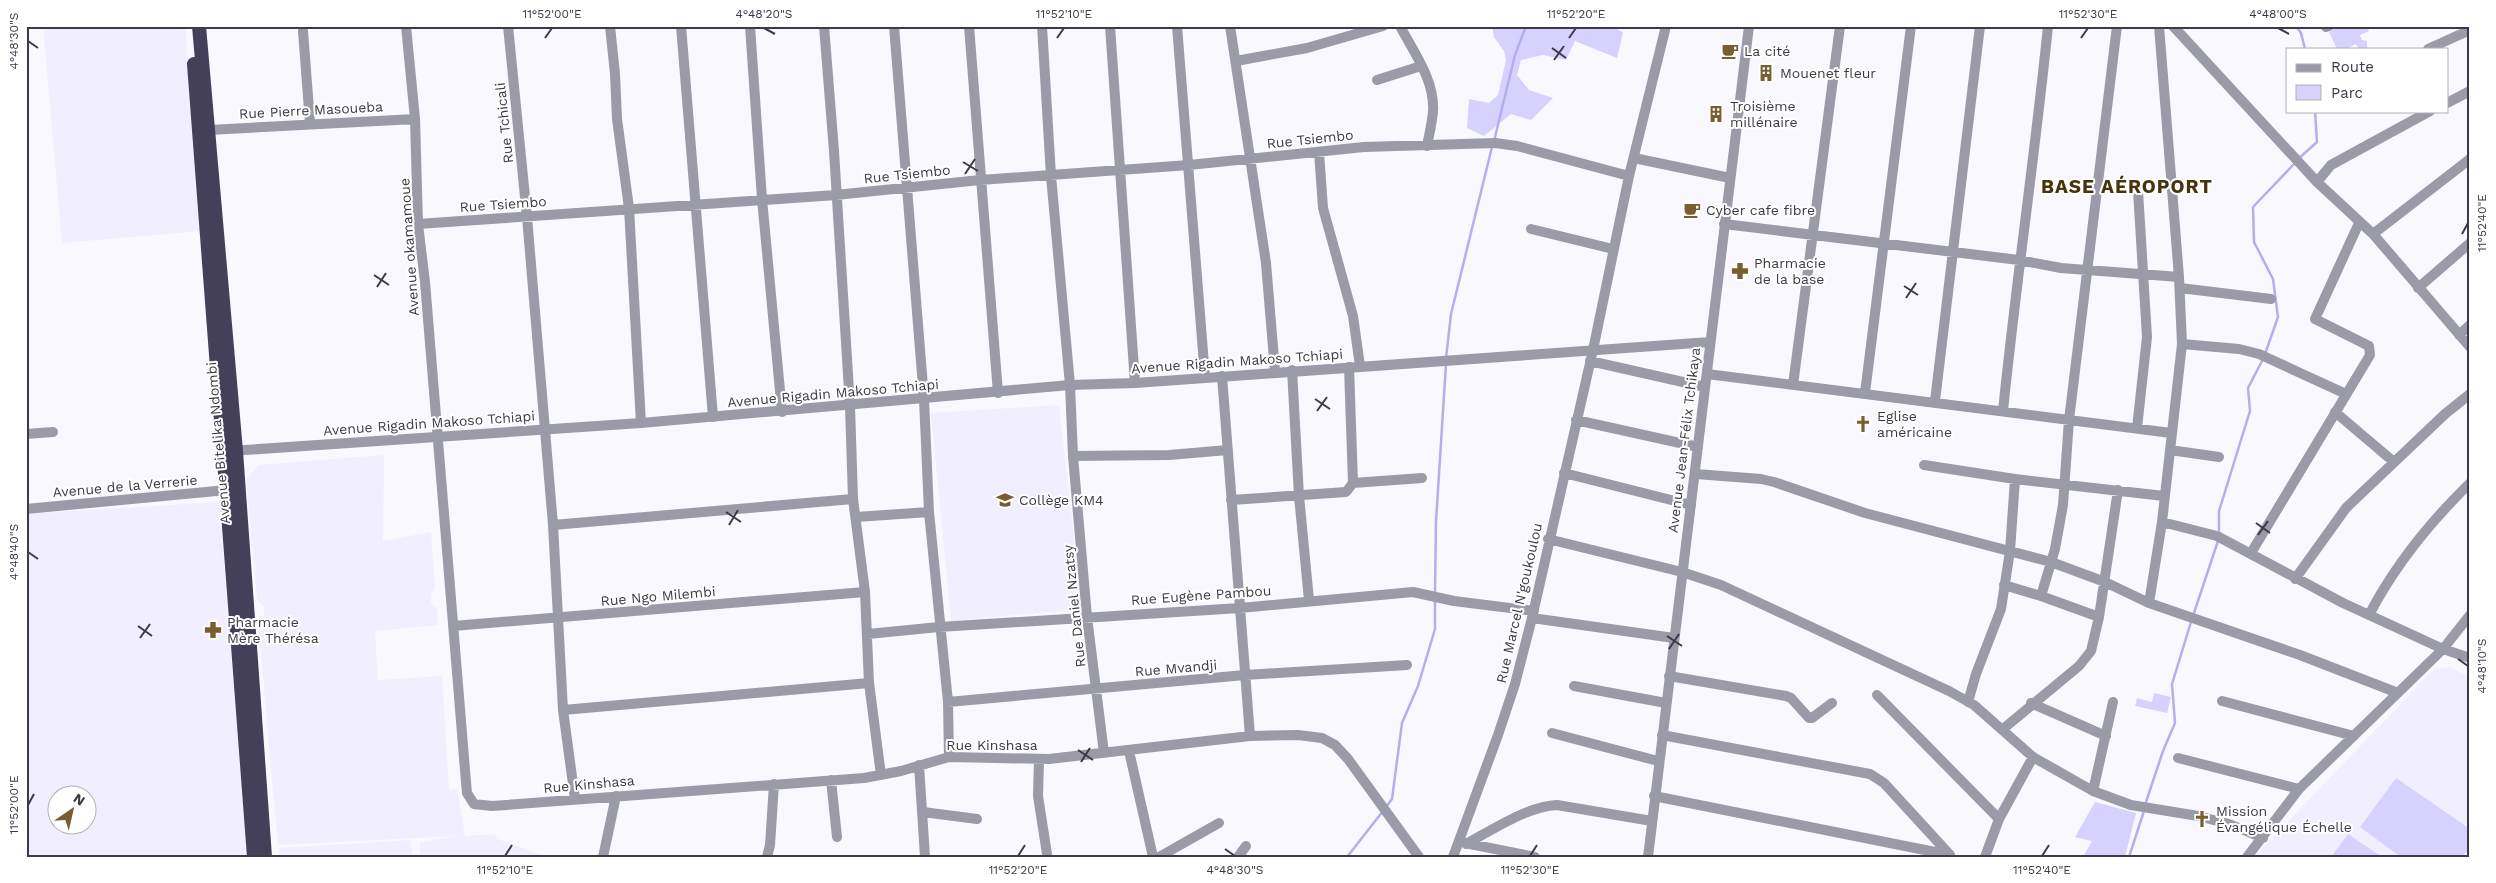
<svg xmlns="http://www.w3.org/2000/svg" width="2496" height="883" viewBox="0 0 2496 883" font-family="'Work Sans',sans-serif">
<rect width="100%" height="100%" fill="#f9f8ff"/>
<path fill="#f0eeff" fill-rule="evenodd" d="M43 26H185L202 231 62 243Z
M1059 405 1082 609 951 621 931 413Z
M384 455 383 541 431 532 435 588 431 594V603L437 609 438 625 375 631 378 680 442 676 449 790 457 789 465 836 495 834 497 839 548 857H420V842L457 836 278 845 258 621 264 614V607L257 600 246 479 259 465Z
M219 502 247 857H26V514ZM58 796H88V826H58Z
M2450 667 2470 677V857H2254L2434 669Z
M411 840 412 857H279V848Z"/>
<path fill="#d6d1fd" d="M1492 26H1613L1623 33 1617 58 1575 41 1566 60 1543 55 1521 60 1517 75 1529 90 1553 98 1531 120 1511 114 1484 136 1467 128 1469 99 1489 103 1498 95 1506 60 1504 51 1494 37Z
M2341 26H2367L2369 31 2360 35 2362 40 2367 41V49H2359L2356 44 2346 49H2337L2329 32Z
M2154 693 2171 697 2167 713 2135 706 2137 698 2152 702Z
M2396 778 2470 829V848L2462 857H2401L2360 827Z
M2095 802 2136 813 2125 857H2083L2092 841 2075 837Z
M2348 834 2382 857H2331Z"/>
<g fill="none" stroke-linecap="round" stroke-linejoin="round">
<path stroke="#b7aded" stroke-width="2.5" d="M2296 26 2301 33 2305 49
M1494 141 1515 55 1526 26
M2298 159 2317 142 2315 111
M2265 354 2278 317 2273 279 2254 242 2253 207 2295 163
M1446 358 1451 314 1492 147
M2219 533V511L2250 411 2248 388 2263 359
M1435 593 1436 521 1446 364
M2193 616 2218 541
M2145 805 2163 751 2175 723 2172 684 2191 622
M1386 807 1392 799 1402 723 1418 686 1435 629V601
M1347 857 1383 811
M2129 857 2144 811"/>
<path stroke="#9b9aa8" stroke-width="10" d="M406 26 415 119 418 224 425 282 466 782 467 793 474 804 492 806 864 778 901 771 949 757 1049 759 1250 736 1298 735 1322 738 1335 745 1348 759 1419 857
M508 26 527 217 553 525 563 710 575 799
M610 26 615 74 617 119 629 208 641 423
M681 26 713 417
M750 26 762 199 782 412
M824 26 834 151 850 406 853 499 865 592 869 683 881 775
M894 26 924 399 929 512 948 702 949 757
M969 26 998 393
M1042 26 1051 176 1070 385 1073 456 1087 617 1104 753
M1110 26 1135 383
M1177 26 1205 377
M1230 26 1266 263 1275 371
M1400 26C1414 53 1435 80 1433 112 1432 123 1429 135 1427 146
M2173 26 2317 182 2373 234 2470 347
M2326 27 2329 26
M303 31 310 123
M2428 49 2470 30
M1236 61 1307 48 1383 26
M1377 80 1421 66
M2447 103 2470 91
M209 130 415 119
M1319 152 1323 208 1353 316 1360 366
M1634 158 1730 178
M2317 182 2331 165 2430 111
M418 224 836 195 980 180 1189 165 1364 147 1495 143 1517 146 1629 176
M1724 224 2019 260 2061 268 2179 277
M1531 229 1613 249
M2373 234 2470 159
M2180 288 2271 299
M2418 288 2470 243
M2459 335 2470 325
M2182 344 2239 349 2259 354 2346 394
M1590 361 1705 387
M1292 370 1299 496 1309 600
M1707 374 2171 433
M1222 376 1250 736
M1793 385 1840 26
M1865 393 1911 26
M1935 401 1980 26
M2003 411C2016 282 2035 155 2048 26
M2335 412 2394 462
M1576 420 1698 447
M2137 428 2147 337 2138 191
M26 434 53 432
M2170 450 2219 457
M1073 456 1169 455 1228 450
M1924 465 2015 479 2164 496
M1564 473 1691 505
M1696 474 1761 479 1774 482 1865 513 2051 562 2105 582 2149 603 2300 655 2398 693
M1353 483 1422 478
M1231 500 1346 492 1353 483 1349 367
M26 509 227 490
M856 517 929 512
M2162 522 2217 536 2343 603 2443 649 2470 658
M553 525 853 499
M1548 539 1682 572 1721 585 1949 691 1974 705 2033 757 2093 791 2131 805 2198 816 2229 824 2263 838
M2251 553 2370 355 2369 346 2315 319 2359 223
M2295 579 2346 508 2445 414 2470 394
M2004 585 2041 596 2099 617
M2041 596 2055 549 2063 505 2069 420 2117 26
M2149 603 2162 522 2182 344 2179 277 2159 26
M2369 615C2395 565 2429 523 2470 483
M1532 618 1674 638
M453 626 865 592
M868 634 939 627 1240 608 1413 592 1454 601 1534 611
M1669 676 1786 696 1791 698 1809 718H1812L1832 703
M1574 686 1666 703
M1877 695 1999 819
M2222 701 2354 736
M948 702 1245 675 1407 665
M1968 702 1976 674 2001 609 2010 551 2015 479
M2031 703 2106 736
M563 710 869 683
M2003 729 2079 666 2091 651 2099 617 2118 490
M1552 733 1658 761
M1662 735 1870 774 1884 783 1950 855
M1129 751 1153 857
M2178 758 2299 789
M1039 760 1038 796 1047 854
M919 765 925 857
M831 780 837 837
M2093 791 2113 702
M1654 796 1950 855
M923 812 977 819
M1465 843 1535 857
M1466 844C1492 830 1528 806 1557 805L1652 821
M603 857 616 796
M767 857 770 845 774 784
M1159 857 1219 823
M1238 857 1246 846
M1453 857 1498 735 1515 684 1532 618 1593 350 1629 176 1666 26
M1985 857 1999 819 2033 757
M2247 857 2299 789 2443 649 2470 615"/>
<path stroke="#9b9aa8" stroke-width="10" d="M230 451 641 423 1070 385 1135 383 1710 342
M1648 857 1749 26"/>
<path stroke="#44405a" stroke-width="14" d="M199 26 236 451 265 857
M194 64 254 857"/>
</g>
<path fill="none" stroke="#3c3a48" stroke-width="2" d="M764 28 775 34M2278 28 2289 34M545 38 552 28M1057 38 1064 28M1569 38 1576 28M2081 38 2088 28M28 41 38 48M1552 48 1566 58M1554 60 1564 46M963 162 978 171M965 174 975 159M2462 234 2468 223M374 275 389 285M1904 286 1918 295M377 287 386 273M1906 298 1916 283M1315 399 1330 409M1317 411 1327 397M726 512 741 522M2256 523 2270 533M729 525 738 510M2258 535 2268 521M28 552 38 559M138 626 152 636M1667 636 1682 646M140 638 150 624M1669 649 1679 634M2458 659 2468 666M1078 750 1093 760M1081 762 1090 748M28 805 34 794M1225 849 1235 856M505 856 512 845M1018 856 1025 845M1530 856 1537 845M2042 856 2049 845"/>
<defs>
<g id="cafe-bare" transform="scale(1.35)"><path d="M-5.5-4.5H6V0H3Q3 3.5 0 3.5H-2.5Q-5.5 3.5-5.5 0ZM3-3.2v2h1.7v-2ZM-6 4.5H4V6H-6Z" fill="#785e30" stroke="#fff" stroke-width="2.5" paint-order="stroke"/></g>
<g id="building-bare" transform="scale(1.35)"><path d="M-4-6H4V6H1V3H-1V6H-4ZM-2.5-4.3h1.7v1.8h-1.7ZM.8-4.3h1.7v1.8H.8ZM-2.5-1h1.7V.8h-1.7ZM.8-1h1.7V.8H.8Z" fill="#785e30" stroke="#fff" stroke-width="2.5" paint-order="stroke"/></g>
<g id="pharmacy-bare" transform="scale(1.35)"><path d="M-2-6h4v4h4v4h-4v4h-4v-4h-4v-4h4Z" fill="#785e30" stroke="#fff" stroke-width="2.5" paint-order="stroke"/></g>
<g id="church-bare" transform="scale(1.35)"><path d="M-1.2-6h2.4v3.5h3.3v2.4h-3.3V6h-2.4V-.1h-3.3v-2.4h3.3Z" fill="#785e30" stroke="#fff" stroke-width="2.5" paint-order="stroke"/></g>
<g id="school-bare" transform="scale(1.35)"><path d="M0-5L7-2L0 1L-7-2ZM-4 1L0 2.5L4 1V4Q0 6-4 4Z" fill="#785e30" stroke="#fff" stroke-width="2.5" paint-order="stroke"/></g>
</defs>
<g fill-rule="evenodd">
<use href="#cafe-bare" x="1730" y="51"/>
<use href="#building-bare" x="1766" y="73"/>
<use href="#building-bare" x="1716" y="114"/>
<use href="#cafe-bare" x="1692" y="210"/>
<use href="#pharmacy-bare" x="1740" y="271"/>
<use href="#church-bare" x="1863" y="424"/>
<use href="#school-bare" x="1005" y="500"/>
<use href="#pharmacy-bare" x="213" y="630"/>
<use href="#church-bare" x="2202" y="819"/>
</g>
<g text-anchor="middle" stroke-width="4" stroke-linejoin="round" paint-order="stroke">
<g font-size="14" fill="#3c3a48" stroke="#fff" text-anchor="start">
<text x="1744" y="56">La cité</text>
<text x="1780" y="78">Mouenet fleur</text>
<text x="1730" y="111">Troisième<tspan x="1730" dy="16">millénaire</tspan></text>
<text x="1706" y="215">Cyber cafe fibre</text>
<text x="1754" y="268">Pharmacie<tspan x="1754" dy="16">de la base</tspan></text>
<text x="1877" y="421">Eglise<tspan x="1877" dy="16">américaine</tspan></text>
<text x="1019" y="505">Collège KM4</text>
<text x="227" y="627">Pharmacie<tspan x="227" dy="16">Mère Thérésa</tspan></text>
<text x="2216" y="816">Mission<tspan x="2216" dy="16">Évangélique Échelle</tspan></text>
</g>
<g font-size="14" fill="#3c3a48" stroke="#fff">
<text transform="translate(311 110) rotate(-3)" y="5">Rue Pierre Masoueba</text>
<text transform="translate(504 123) rotate(-96)" y="5">Rue Tchicali</text>
<text transform="translate(1310 139) rotate(-6)" y="5">Rue Tsiembo</text>
<text transform="translate(907 174) rotate(-6)" y="5">Rue Tsiembo</text>
<text transform="translate(503 204) rotate(-4)" y="5">Rue Tsiembo</text>
<text transform="translate(409 247) rotate(-94)" y="5">Avenue okamamoue</text>
<text transform="translate(1237 361) rotate(-4)" y="5">Avenue Rigadin Makoso Tchiapi</text>
<text transform="translate(833 393) rotate(-5)" y="5">Avenue Rigadin Makoso Tchiapi</text>
<text transform="translate(429 423) rotate(-4)" y="5">Avenue Rigadin Makoso Tchiapi</text>
<text transform="translate(1684 440) rotate(-83)" y="5">Avenue Jean-Félix Tchikaya</text>
<text transform="translate(218 443) rotate(-95)" y="5">Avenue Bitelika Ndombi</text>
<text transform="translate(125 486) rotate(-5)" y="5">Avenue de la Verrerie</text>
<text transform="translate(1201 595) rotate(-4)" y="5">Rue Eugène Pambou</text>
<text transform="translate(658 596) rotate(-5)" y="5">Rue Ngo Milembi</text>
<text transform="translate(1519 603) rotate(-77)" y="5">Rue Marcel N'goukoulou</text>
<text transform="translate(1074 606) rotate(-96)" y="5">Rue Daniel Nzatsy</text>
<text transform="translate(1176 668) rotate(-5)" y="5">Rue Mvandji</text>
<text x="992" y="750">Rue Kinshasa</text>
<text transform="translate(589 784) rotate(-5)" y="5">Rue Kinshasa</text>
</g>
<g font-size="19" font-weight="bold" letter-spacing="1" fill="#47330c" stroke="#fff">
<text x="2127" y="193">BASE AÉROPORT</text>
</g>
</g>
<rect width="2496" height="883" fill="none" stroke="#ffffff" stroke-width="55"/>
<rect x="2286" y="48" width="162" height="65" fill="#ffffff" stroke="#b1b0b6"/>
<rect x="2296" y="64" width="25" height="8" fill="#9b9aa8" stroke="#b1b0b6"/>
<text x="2331" y="72" font-size="15" fill="#3c3a48">Route</text>
<rect x="2296" y="85" width="25" height="15" fill="#d6d1fd" stroke="#b1b0b6"/>
<text x="2331" y="98" font-size="15" fill="#3c3a48">Parc</text>
<g transform="translate(72 810) rotate(34)"><circle r="24" fill="#ffffff" stroke="#b1b0b6"/>
<path d="M0-4L9 19L0 12L-9 19Z" fill="#785e30"/>
<text y="-8" font-size="14" font-weight="bold" text-anchor="middle" fill="#3c3a48">N</text>
</g>
<rect x="28" y="28" width="2440" height="828" fill="none" stroke="#3c3a48" stroke-width="2"/>
<g font-size="12" text-anchor="middle" fill="#3c3a48">
<text x="552" y="18">11°52'00"E</text>
<text x="764" y="18">4°48'20"S</text>
<text x="1064" y="18">11°52'10"E</text>
<text x="1576" y="18">11°52'20"E</text>
<text x="2088" y="18">11°52'30"E</text>
<text x="2278" y="18">4°48'00"S</text>
<text transform="translate(14 41) rotate(-90)" y="4">4°48'30"S</text>
<text transform="translate(2482 223) rotate(-90)" y="4">11°52'40"E</text>
<text transform="translate(14 552) rotate(-90)" y="4">4°48'40"S</text>
<text transform="translate(2482 666) rotate(-90)" y="4">4°48'10"S</text>
<text transform="translate(14 805) rotate(-90)" y="4">11°52'00"E</text>
<text x="505" y="874">11°52'10"E</text>
<text x="1018" y="874">11°52'20"E</text>
<text x="1235" y="874">4°48'30"S</text>
<text x="1530" y="874">11°52'30"E</text>
<text x="2042" y="874">11°52'40"E</text>
</g>
</svg>
